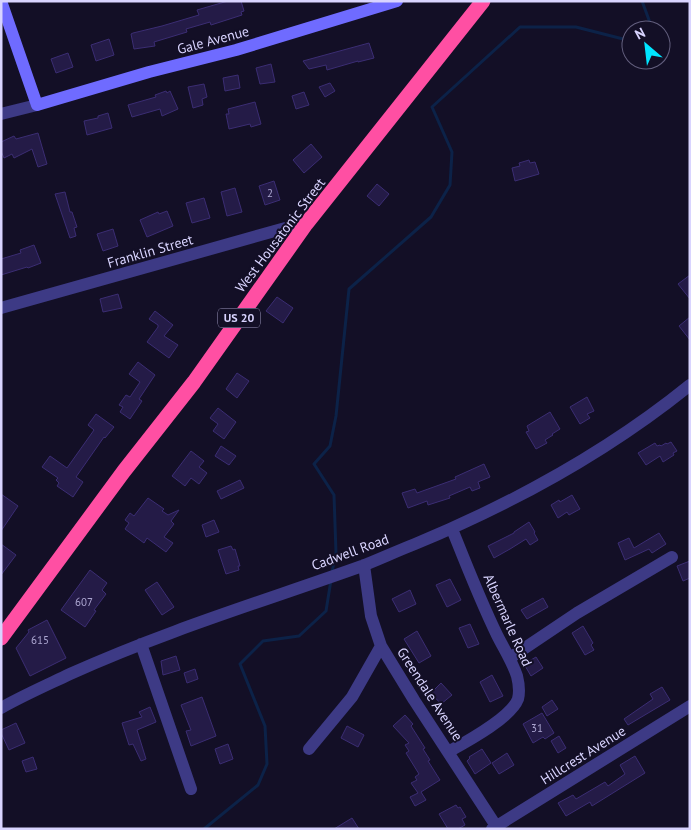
<svg xmlns="http://www.w3.org/2000/svg" width="691" height="830" viewBox="0 0 691 830" font-family="'PT Sans',sans-serif">
<rect width="100%" height="100%" fill="#130f26"/>
<g fill="none" stroke-linecap="round" stroke-linejoin="round">
<path stroke="#0c2248" stroke-width="3" d="M642 1 649 20 651 30
M332 572 336 553 334 495 314 464 330 446 336 416 349 289 431 217 450 185 452 152 432 107 520 27H576L631 41
M204 829 258 785 267 764 265 726 240 664 263 641 299 636 326 611 331 580"/>
</g>
<path fill="#241b47" stroke="#3b2d73" d="M228 1H241L244 11 241 12 242 15 211 25 210 22 186 29 187 32 154 42 155 46 134 49 131 34 133 33 162 26 199 15 197 10Z
M109 39 114 55 96 61 91 45Z
M369 43 374 58 358 62V61L327 70 326 65 309 69 303 61Z
M68 53 73 67 56 73 51 59Z
M271 64 275 82 260 84 256 68Z
M238 75 240 88 225 91 223 78Z
M330 83 335 91 325 97 319 87Z
M204 84 207 97 202 99 203 105 193 108 188 87Z
M166 91 167 93 170 91 178 109 162 116 160 109 132 117 128 105 156 97 155 95Z
M304 92 309 105 296 109 292 96Z
M255 102 261 124 251 127 250 124 229 129 226 114H229L228 109Z
M108 113 112 128 87 135 84 121 98 118V116Z
M38 133 47 164 38 167 32 149 14 158 12 154 4 158 1 151V142L14 136 16 139Z
M311 144 322 157 304 173 293 160Z
M529 160 530 163 535 162 539 174 515 181 512 168 520 166 519 163Z
M274 181 280 200 265 205 259 186Z
M377 184 389 194 379 206 367 196Z
M235 188 242 212 227 216 221 192Z
M65 192 70 212H72L77 227 74 228 76 236 70 238 55 194Z
M204 198 210 218 192 223 186 203Z
M167 211 173 226 147 237 140 220 158 212 159 214Z
M113 229 118 246 103 251 97 234Z
M34 245 41 263 28 268 27 267 1 275V259L21 253 20 250Z
M690 275V299L678 284Z
M118 294 122 308 103 312 100 299Z
M277 297 293 308 283 323 266 311Z
M155 311 173 325 164 336 178 345 169 358 147 342 158 327V325L149 319Z
M690 317V340L679 326Z
M138 362 155 375 139 399 142 401 130 419 120 412 123 407 119 405 126 395 130 397 140 382 129 374Z
M237 373 249 381 237 398 226 389Z
M587 397 594 411 587 414 590 418 580 424 570 407Z
M218 408 236 422 224 439 213 431 218 424 210 418Z
M550 412 560 429 552 434 553 435 545 440 547 443 536 449 526 432 529 431 527 426Z
M96 414 114 427 105 438 104 437 76 477 83 482 73 497 57 486 59 483 56 480 58 478 42 467 50 456 67 468 94 430 88 425Z
M671 442 677 451 673 453 674 455 663 462 660 456 646 465 638 453 655 443 657 446 660 445 661 446 666 443 667 444Z
M221 446 236 456 229 465 215 456Z
M191 451 204 461 199 467 207 473 199 484 191 478 185 486 172 476Z
M484 464 490 477 478 482 480 488 472 491 470 487 449 496 450 498 428 505 427 501 408 508 402 493 415 489 417 493 456 479 455 477Z
M240 480 244 488 221 499 217 491Z
M1 494 18 506 1 531Z
M572 495 580 509 569 515 567 512 558 518 551 505 559 500 560 502Z
M148 498 164 509 162 511 168 515 179 510 171 521 174 524 164 537 173 543 166 552 147 538 144 543 125 529 129 523 125 520 130 513 134 516Z
M214 520 219 532 206 537 202 525Z
M529 522 535 532 534 533 538 540 530 545 526 539 510 549 494 558 488 546 514 533V532Z
M659 533 666 544 652 553 649 549 625 560 618 543 629 538 634 548Z
M1 544 16 555 1 575Z
M231 546 233 550 235 549 240 566H238L239 570 226 574 218 550Z
M690 561V578L683 581 677 566Z
M90 570 107 583 102 590 106 594 94 610 96 611 85 627 61 610Z
M450 579 461 600 447 607 436 585Z
M157 582 174 607 162 615 145 590Z
M410 590 416 604 399 612 392 599Z
M543 598 548 607 527 619 521 610Z
M47 620 66 658 30 676 16 648 29 632 28 630Z
M470 624 479 644 468 648 459 628Z
M583 626 593 643 591 645 594 650 585 655 572 633Z
M417 631 431 656 419 663 404 639Z
M176 656 180 670 163 675 161 661Z
M536 657 543 668 531 676 524 664Z
M195 669 198 679 187 683 184 673Z
M492 675 503 696 490 702 480 682Z
M441 683 452 695 441 704 431 693Z
M662 687 670 700 628 725 624 719 653 699 650 694Z
M202 697 216 736 191 746 186 731 191 730 181 705Z
M552 700 558 709 547 716 542 707Z
M150 707 156 722 137 730 146 759 141 761 133 744 129 745 122 723 142 717 139 712Z
M542 713 554 733 545 739 543 737 533 743 523 724Z
M405 715 413 724 411 726 425 748 423 749 430 760 428 761 440 780 421 792 426 800 415 806 410 797 418 793 411 783 417 780 415 777 419 774 406 753 409 751 405 745 409 743 393 726Z
M16 723 25 743 9 750 1 733V730Z
M347 726 364 735 358 747 341 738Z
M559 736 566 748 558 753 551 741Z
M228 744 233 759 220 764 215 749Z
M482 749 491 763 475 774 467 761 470 758 469 757Z
M507 753 514 765 499 774 492 763Z
M635 756 645 773 592 806 590 802 566 816 558 803 573 795 576 799 605 782 608 786 625 774 620 765Z
M33 757 37 769 26 772 22 761Z
M456 805 458 808 460 807 466 817 462 819 465 825 458 829H448L439 814Z
M352 818 359 829H334Z"/>
<g fill="none" stroke-linecap="round" stroke-linejoin="round">
<path stroke="#3d3a85" stroke-width="12" d="M1 114 37 105
M1 308 289 227 306 224
M364 565 371 616 381 646 414 700 498 829
M141 644 191 789
M510 658 577 613 672 557
M1 708C24 695 47 685 70 674 165 631 264 601 362 566 380 559 397 551 415 544 514 503 606 453 690 385
M309 749 352 697 381 646
M448 752C466 742 511 718 518 699 520 691 519 684 517 676 512 661 504 649 497 635 480 600 466 564 452 529
M492 829 690 706"/>
<path stroke="#6f6bff" stroke-width="12" d="M1 1 37 105 149 72 236 50 397 1"/>
<path stroke="#ff4fa3" stroke-width="15" d="M1 638 124 471 194 382 306 224 483 1"/>
</g>
<g text-anchor="middle" stroke-width="4" stroke-linejoin="round" paint-order="stroke">
<g font-size="11" fill="#aca6d1">
<text x="270" y="197">2</text>
<text x="84" y="606">607</text>
<text x="40" y="644">615</text>
<text x="537" y="732">31</text>
</g>
<rect fill="#130f26" stroke="#9e99be" stroke-width="1" x="218" y="308.5" width="42" height="19" rx="4"/>
<g font-size="12" font-weight="bold" fill="#d9d4ff">
<text x="239" y="322">US 20</text>
</g>
<g font-size="14" fill="#d9d4ff" stroke="#130f26">
<text transform="translate(213 40) rotate(-15)" y="5">Gale Avenue</text>
<text transform="translate(280 235) rotate(-53)" y="5">West Housatonic Street</text>
<text transform="translate(150 251) rotate(-16)" y="5">Franklin Street</text>
<text transform="translate(350 552) rotate(-20)" y="5">Cadwell Road</text>
<text transform="translate(508 620) rotate(66)" y="5">Albermarle Road</text>
<text transform="translate(430 694) rotate(57)" y="5">Greendale Avenue</text>
<text transform="translate(583 755) rotate(-32)" y="5">Hillcrest Avenue</text>
</g>
</g>
<rect width="691" height="830" fill="none" stroke="#d9d4ff" stroke-width="5"/>
<g transform="translate(646 45) rotate(332)"><circle r="24" fill="#130f26" stroke="#625e7d"/>
<path d="M0-4L9 19L0 12L-9 19Z" fill="#00e5ff"/>
<text y="-8" font-size="14" font-weight="bold" text-anchor="middle" fill="#d9d4ff">N</text>
</g>
</svg>
